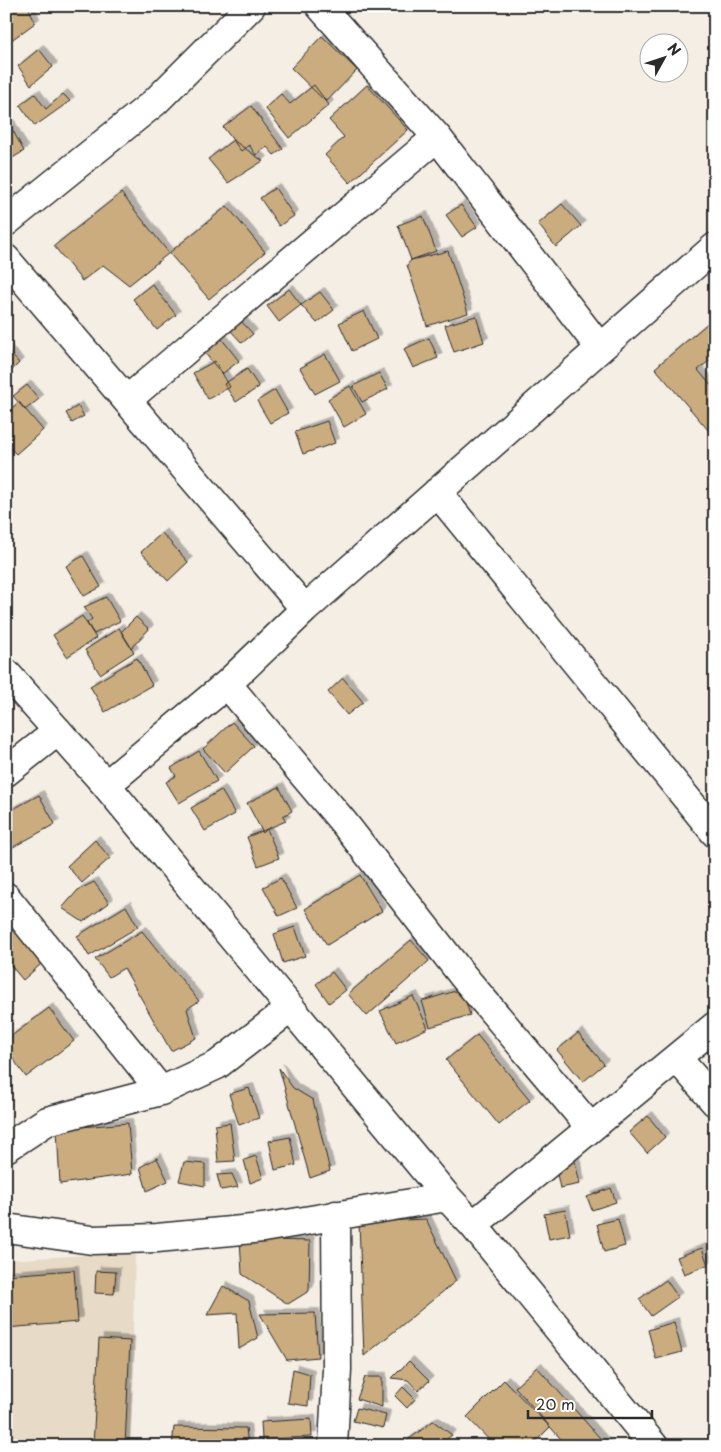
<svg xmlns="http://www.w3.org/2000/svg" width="721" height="1452" viewBox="0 0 721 1452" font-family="'Playpen Sans',sans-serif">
<defs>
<filter id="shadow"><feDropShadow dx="4.5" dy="-4.5" stdDeviation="0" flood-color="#0004"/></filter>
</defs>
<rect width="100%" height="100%" fill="#f4eee5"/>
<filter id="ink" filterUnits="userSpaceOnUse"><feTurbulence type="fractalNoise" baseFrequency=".02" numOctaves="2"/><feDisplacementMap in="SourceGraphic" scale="10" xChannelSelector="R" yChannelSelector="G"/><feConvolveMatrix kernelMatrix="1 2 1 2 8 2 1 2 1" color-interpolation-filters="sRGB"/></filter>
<g filter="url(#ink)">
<path fill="#e7dac6" d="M135 1252 130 1446H6V1260Z"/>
<path fill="#caac7f" stroke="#2b2b2b" filter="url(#shadow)" d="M6 6H28L35 23 6 44Z
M322 36 357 70 326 102 291 68Z
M39 49 53 67 31 85 18 66Z
M314 85 329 105 289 138 265 108 281 94 290 104Z
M367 85 408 130 350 183 325 155 344 137 329 120Z
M35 94 46 109 63 94 70 101 35 126 20 105Z
M251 106 283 149 274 155 267 147 256 155 249 145 241 151 223 127Z
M6 118 24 151 6 162Z
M233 140 263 161 228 183 208 159Z
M275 188 294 216 279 226 260 198Z
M121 193 169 253 129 285 103 265 82 281 54 246Z
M562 204 581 226 556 247 538 224Z
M461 205 477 227 462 237 446 215Z
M227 206 265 252 209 299 169 253Z
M423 216 436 251 411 260 398 225Z
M448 251 468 313 427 326 407 265 411 260Z
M152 284 176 315 157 330 133 299Z
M289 289 301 305 279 322 267 306Z
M320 292 334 310 317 323 301 305Z
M364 311 377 339 352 351 339 323Z
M476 316 484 342 454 352 445 325Z
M715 317V356L698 370 715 390V438L655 368Z
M241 321 253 334 242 343 231 331Z
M221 338 239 361 222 374 204 352Z
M429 338 438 358 413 368 404 349Z
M6 349 19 363 6 376Z
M325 354 340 381 315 394 300 368Z
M215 361 230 387 208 399 193 373Z
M247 369 259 387 236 402 224 384Z
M379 373 388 389 362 402 353 386Z
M27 385 39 399 25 410 13 396Z
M350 386 366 414 344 427 328 399Z
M275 390 288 413 270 423 257 401Z
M19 402 43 430 16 454 6 444V413Z
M78 406 84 416 72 423 66 413Z
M327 421 335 443 303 454 295 432Z
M162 533 188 562 168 581 141 552Z
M83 556 101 587 84 596 66 566Z
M106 597 120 621 94 634 87 623 92 619 84 607Z
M82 616 96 638 67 657 53 635Z
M136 617 149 629 131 648 121 632Z
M119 628 134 652 100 674 85 650Z
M137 658 152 685 105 712 90 686Z
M343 678 363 702 347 715 328 692Z
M232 722 254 746 225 773 203 749Z
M199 751 217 781 179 803 166 782 176 776 171 768Z
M279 787 292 811 283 816 286 821 267 829 263 833 247 803Z
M221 790 235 814 205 831 191 808Z
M39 795 55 824 6 851V813Z
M267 829 279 858 258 866 247 837Z
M95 840 110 858 82 883 67 866Z
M360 875 382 911 327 945 305 909Z
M281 878 297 908 279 916 263 887Z
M94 882 109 903 83 922 62 908 78 890Z
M126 906 138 927 89 956 77 936Z
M6 918 41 964 23 980 6 960Z
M295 927 305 956 283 963 274 934Z
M142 931 199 1001 187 1009 196 1038 171 1051 124 968 109 977 95 959Z
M411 940 429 961 367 1016 348 994Z
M332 972 346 990 329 1003 316 984Z
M462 989 470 1015 430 1027 422 1001Z
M413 996 428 1028 396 1043 380 1011Z
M49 1008 74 1041 26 1077 6 1049V1040Z
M578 1033 604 1064 583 1082 557 1050Z
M477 1035 530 1100 499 1125 446 1060Z
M279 1068 293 1088 313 1100 330 1171 310 1178Z
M249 1088 259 1118 239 1125 229 1094Z
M648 1116 665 1137 647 1153 629 1132Z
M128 1123 132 1174 60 1184 57 1129Z
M230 1123 235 1161 218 1162 215 1125Z
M290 1137 296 1165 275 1170 269 1141Z
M256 1156 263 1178 250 1183 244 1160Z
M574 1157 580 1184 560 1188 554 1161Z
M157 1158 168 1181 147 1191 140 1167Z
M184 1162 205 1164V1186L179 1181Z
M232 1174 238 1187 221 1190 217 1175Z
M611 1188 616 1202 592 1210 587 1197Z
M565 1210 570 1235 549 1239 544 1214Z
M426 1219 456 1281 364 1356 359 1222Z
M618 1219 625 1246 604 1252 597 1224Z
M240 1239 310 1241 309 1291 288 1304 242 1274Z
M702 1248 708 1265 684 1274 677 1257Z
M74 1270 78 1322 6 1328V1275Z
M96 1271 116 1272 114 1294 95 1293Z
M666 1280 678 1297 651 1316 639 1299Z
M223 1286 249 1301 258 1338 239 1349 237 1313 207 1315Z
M315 1313 318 1357 287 1360 260 1314Z
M674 1322 682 1352 656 1359 648 1330Z
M99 1339 130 1341 125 1446H93Z
M409 1361 429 1381 418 1391 408 1380 392 1378Z
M537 1367 607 1446H567L515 1387Z
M293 1369 310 1374 308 1406 288 1403Z
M365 1377H382V1407L357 1399Z
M504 1380 550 1427 531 1446H495L467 1417Z
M403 1387 415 1399 407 1408 395 1396Z
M357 1408 386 1415 383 1428 353 1421Z
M311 1419 312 1437 262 1439 261 1422Z
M433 1421 452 1435 438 1446H406L404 1443Z
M174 1427 246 1428 248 1446H172Z"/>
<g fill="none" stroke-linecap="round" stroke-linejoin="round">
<g stroke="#2b2b2b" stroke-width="31">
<path id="minor" d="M320 6 437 137 600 348
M6 222 155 102 251 6
M6 259 305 609
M127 400 437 137
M437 492 715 833
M6 673 106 785 447 1197 473 1225 654 1446
M227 684 344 823 463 976 591 1128
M6 772 58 731
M106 785 227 684 305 609 715 247
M6 897 161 1091 47 1121 6 1148
M677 1058 715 1102
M161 1091 217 1065 291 1008
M473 1225 715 1026
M6 1228 92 1240 157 1238 263 1228 447 1197
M333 1446 337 1369 336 1215"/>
</g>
<use href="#minor" stroke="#fff" stroke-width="28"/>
</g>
</g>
<rect width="721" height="1452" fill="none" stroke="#fff" stroke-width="25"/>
<rect x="12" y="12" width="696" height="1427" fill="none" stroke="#2b2b2b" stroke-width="2" filter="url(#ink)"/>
<g transform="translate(664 58) rotate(50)"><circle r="24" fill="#ffffff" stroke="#aaaaaa"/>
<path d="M0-4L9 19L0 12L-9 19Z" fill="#2b2b2b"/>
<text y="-8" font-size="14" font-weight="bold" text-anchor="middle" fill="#2b2b2b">N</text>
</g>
<path d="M528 1410v8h124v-8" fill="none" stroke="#2b2b2b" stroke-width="2.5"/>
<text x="536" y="1410" font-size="15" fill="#2b2b2b" stroke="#ffffff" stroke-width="4" paint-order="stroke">20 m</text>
</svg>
